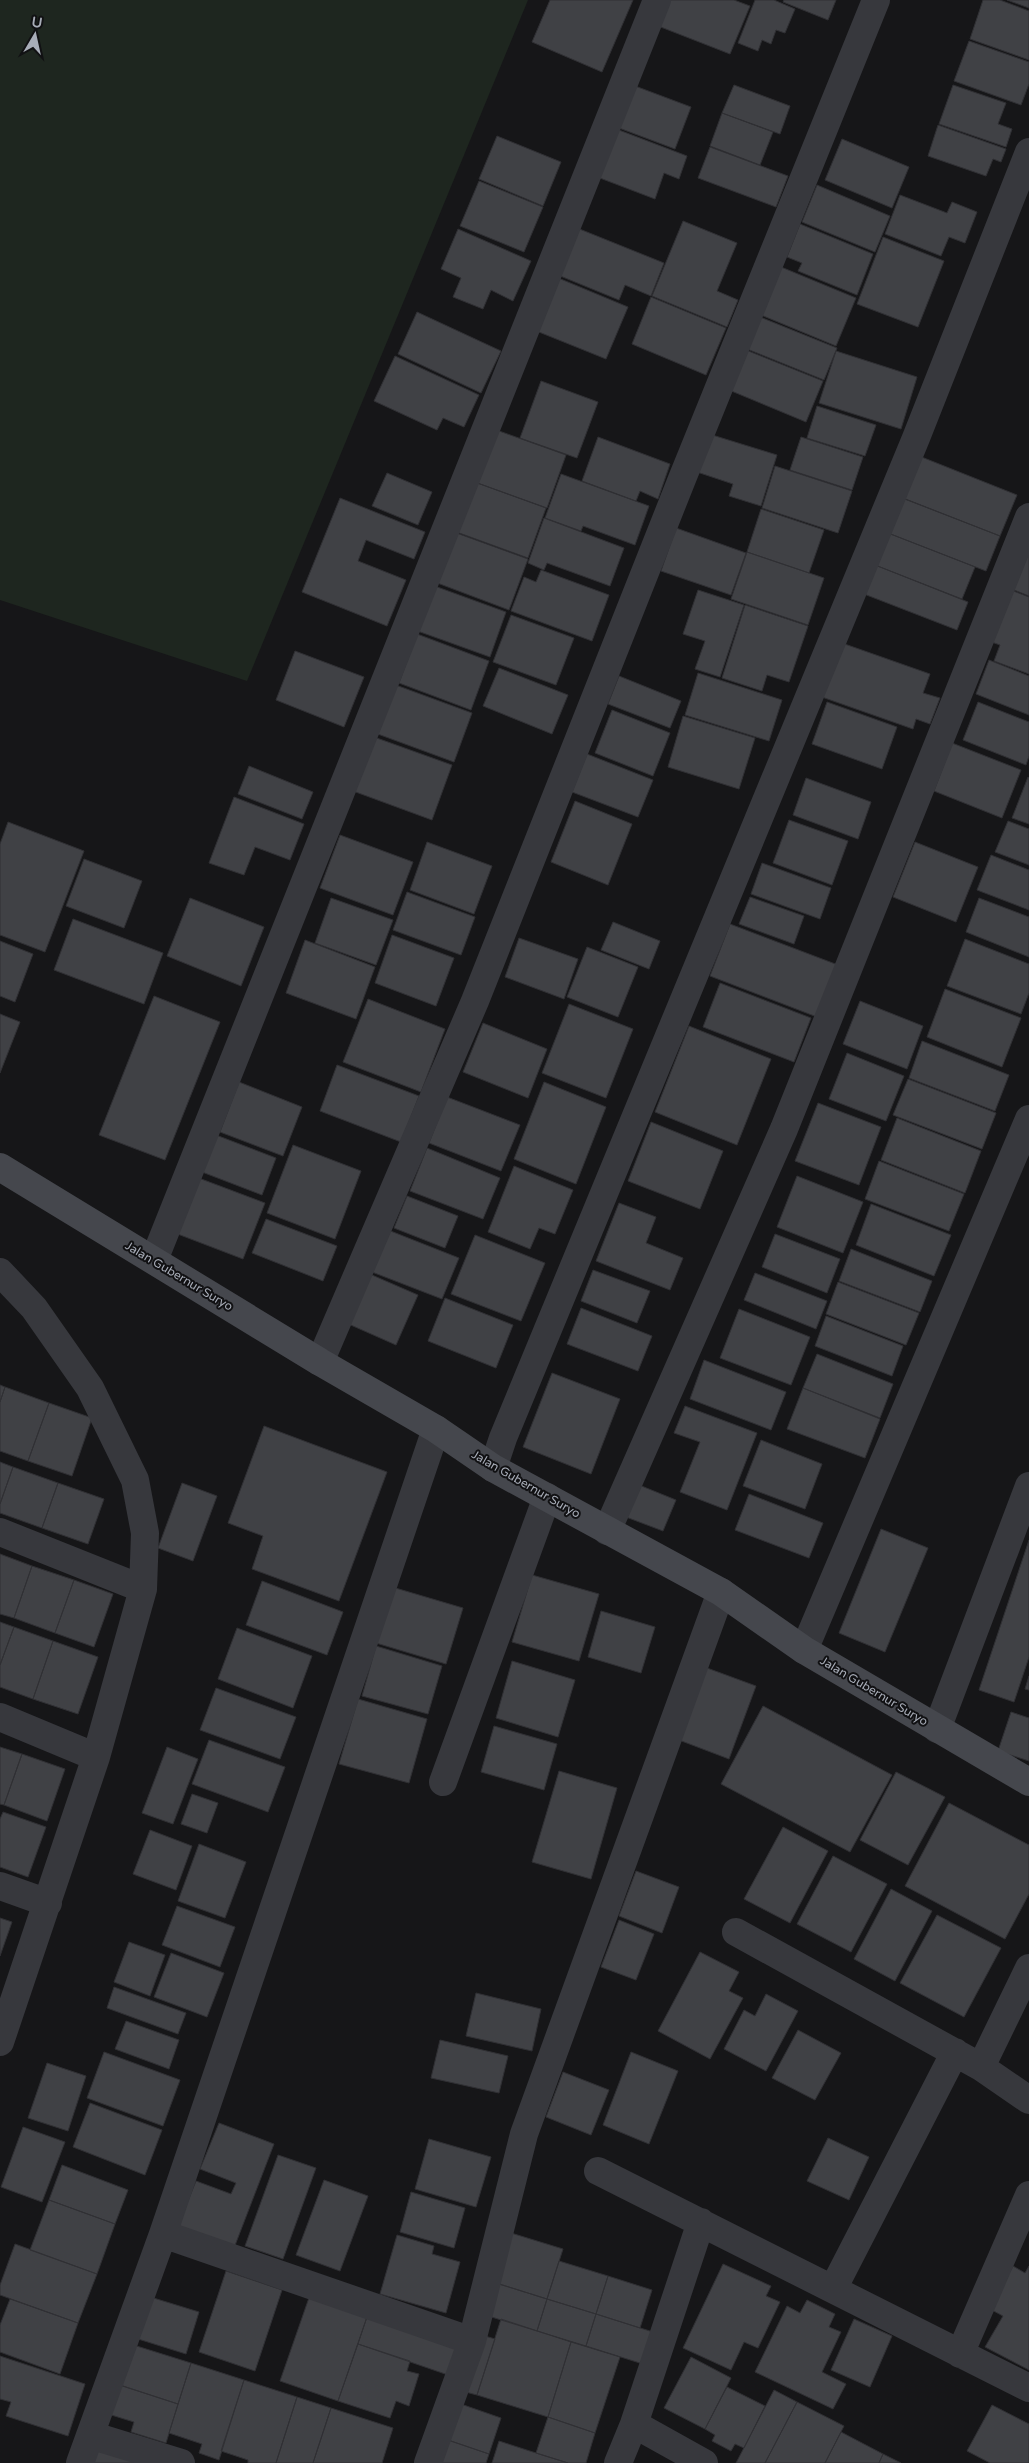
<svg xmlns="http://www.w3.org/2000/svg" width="1029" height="2463" viewBox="0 0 1029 2463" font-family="'Varela Round',sans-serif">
<rect width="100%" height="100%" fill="#161618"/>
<path fill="#1e261f" d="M0 0H528L247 681 0 600Z"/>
<path fill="#404145" stroke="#303034" d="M550 0H633L602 72 532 42Z
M662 0H734L750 6 730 54 653 24Z
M755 0H774L795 9 785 33 776 30 771 44 762 40 758 51 738 43Z
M784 0H836L828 20 783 2Z
M983 0H1000L1029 11V60L970 39Z
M1007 0H1029V8Z
M969 41 1029 62V84L1021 105 954 81Z
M627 83 691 107 675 149 611 125Z
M734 85 790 106 780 134 722 113Z
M953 85 1006 103 998 124 1012 129 1006 147 939 124Z
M722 113 773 132 760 165 710 146Z
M938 125 1006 149 1001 162 993 159 986 176 928 156Z
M611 127 687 156 679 179 664 173 655 199 592 175Z
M497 136 561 162 543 206 479 179Z
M842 139 909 167 892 208 825 180Z
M710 147 788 176 776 207 698 178Z
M479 181 543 207 524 252 460 226Z
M817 185 890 216 875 252 802 222Z
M900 195 947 213 952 202 977 212 965 243 949 237 941 256 885 234Z
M683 221 737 243 717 291 738 300 727 327 652 296Z
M800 224 873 254 857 295 798 271 802 263 787 257Z
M572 226 664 263 651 296 625 285 619 300 553 273Z
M458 229 531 261 513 301 491 290 483 309 453 297 461 278 441 269Z
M883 237 944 261 918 327 857 304Z
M781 267 856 298 836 346 761 315Z
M551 275 628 307 606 359 529 328Z
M651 297 726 328 706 375 632 344Z
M417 312 501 351 481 393 398 354Z
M760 317 837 348 824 380 747 349Z
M746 350 823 381 806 422 729 390Z
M836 351 917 377 901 429 819 403Z
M395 356 479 395 464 427 443 418 437 430 374 401Z
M541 381 598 402 577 458 520 438Z
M817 406 876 425 865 456 807 438Z
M488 427 566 455 547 508 469 480Z
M709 434 777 455 761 506 729 496 733 484 697 472Z
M598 437 670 464 658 499 640 491 636 501 582 481Z
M801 437 863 457 852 490 790 470Z
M919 456 1017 495 1000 536 903 498Z
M775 466 852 491 838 533 762 508Z
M387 473 432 492 418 525 372 506Z
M561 474 649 506 635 545 583 526 581 531 545 518Z
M469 480 546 508 528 558 451 530Z
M340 498 425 532 414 559 366 540 358 561 406 580 387 626 302 592Z
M902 498 1000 536 986 571 888 533Z
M761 509 824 530 809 573 747 552Z
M544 518 624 548 610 586 547 563 544 570 528 563Z
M676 528 746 553 731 595 661 571Z
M451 531 528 559 509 610 432 581Z
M888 533 975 567 962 599 875 565Z
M1029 539V596L1004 586Z
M747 552 824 578 808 625 731 599Z
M875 565 968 602 957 630 864 594Z
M541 570 609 595 592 641 511 611 524 577 536 582Z
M429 584 506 612 490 657 412 629Z
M1003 587 1029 597V674L994 661 1000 645 983 639Z
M698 590 744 605 720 677 695 669 705 641 683 634Z
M745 605 808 626 789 682 767 675 762 691 722 678Z
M511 615 574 638 556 685 493 662Z
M417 634 489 661 471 710 399 683Z
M839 642 930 674 923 693 940 698 930 724 916 719 913 729 819 696Z
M295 651 364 677 344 727 276 700Z
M989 660 1029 676V715L976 694Z
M499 668 568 695 552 734 483 706Z
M698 673 782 700 769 741 685 715Z
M619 676 681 701 670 728 608 704Z
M393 684 472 713 454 762 375 733Z
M827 702 897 727 882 769 812 744Z
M978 702 1029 722V756L1026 765 963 740Z
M612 710 670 733 653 776 595 753Z
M683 716 755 738 739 789 668 767Z
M374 737 452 765 432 820 353 791Z
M952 743 1021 770 1002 818 934 791Z
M587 754 653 780 638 817 572 792Z
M249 766 313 792 302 819 238 794Z
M1028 777 1029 778V824L1012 818Z
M806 778 871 802 858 839 793 815Z
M234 797 304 824 290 860 255 847 244 875 209 863Z
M575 801 632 824 608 885 551 862Z
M789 820 848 841 832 885 773 863Z
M1008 821 1029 829V865L995 852Z
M8 822 84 851 45 952 0 935V844Z
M340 835 413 862 393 915 320 888Z
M427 842 492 866 474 914 410 890Z
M915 842 978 867 956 922 893 897Z
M991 855 1029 870V910L977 890Z
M84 859 142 881 124 928 66 906Z
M762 863 831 888 820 919 751 894Z
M407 892 475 917 461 955 393 930Z
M750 897 804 916 794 944 739 924Z
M190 898 264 927 241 986 167 956Z
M331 898 393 920 376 965 315 943Z
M979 898 1029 917V957L966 932Z
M73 919 163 953 144 1004 54 970Z
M613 922 660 941 649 969 601 950Z
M730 924 838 965 817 1017 710 976Z
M392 935 454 958 436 1006 375 983Z
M519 938 578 959 564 999 505 977Z
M965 939 1029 964V993L1021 1014 947 986Z
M305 940 375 967 356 1019 286 993Z
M0 941 33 954 15 1002 0 996Z
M587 947 638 967 618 1017 567 997Z
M720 983 811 1018 794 1062 703 1027Z
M945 989 1021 1018 1002 1067 927 1037Z
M154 996 220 1022 165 1160 99 1135Z
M368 999 445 1029 421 1092 343 1062Z
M860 1001 923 1026 907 1069 843 1044Z
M569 1004 633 1029 606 1098 542 1073Z
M0 1014 20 1022 0 1073Z
M483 1023 547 1049 528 1098 463 1072Z
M689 1026 771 1059 737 1145 655 1112Z
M922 1041 1009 1075 995 1111 909 1078Z
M847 1053 904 1076 886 1121 829 1099Z
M337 1065 419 1096 401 1142 320 1111Z
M908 1079 996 1113 982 1149 893 1115Z
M239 1082 302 1107 283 1156 220 1132Z
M544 1082 606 1107 576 1184 514 1159Z
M447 1097 520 1125 501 1171 429 1143Z
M818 1103 881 1127 859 1185 795 1161Z
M897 1118 981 1151 965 1193 881 1160Z
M651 1122 723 1151 700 1209 628 1181Z
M216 1135 276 1158 262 1195 202 1172Z
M293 1145 361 1171 335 1239 267 1213Z
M427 1148 500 1178 483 1219 410 1191Z
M879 1161 964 1194 949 1231 865 1199Z
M514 1166 573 1190 555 1234 539 1228 530 1249 488 1232Z
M797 1176 863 1202 843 1253 777 1227Z
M196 1177 265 1203 243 1259 175 1233Z
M407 1196 458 1216 445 1248 394 1228Z
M619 1203 656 1217 646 1243 683 1258 670 1290 596 1261Z
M871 1204 951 1235 934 1276 856 1245Z
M266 1219 337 1246 323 1281 252 1253Z
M388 1230 459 1258 442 1299 372 1272Z
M775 1234 840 1259 827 1293 762 1267Z
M475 1235 545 1263 521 1321 451 1294Z
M851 1249 932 1281 920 1312 839 1281Z
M593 1270 650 1291 637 1323 581 1301Z
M365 1272 418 1295 396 1345 344 1322Z
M755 1273 827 1301 816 1329 744 1300Z
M838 1282 919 1313 906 1345 826 1314Z
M445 1298 513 1325 496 1368 428 1341Z
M581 1308 652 1336 638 1371 567 1344Z
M739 1309 810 1337 791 1385 720 1358Z
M826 1316 903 1346 892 1376 815 1346Z
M817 1354 893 1384 880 1418 803 1388Z
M704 1360 786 1392 771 1430 690 1399Z
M552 1373 620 1399 591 1474 523 1447Z
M0 1385 5 1387 0 1402Z
M5 1387 49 1403 28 1461 0 1451V1402Z
M803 1388 880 1419 865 1458 787 1429Z
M49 1403 92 1418 72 1476 28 1461Z
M685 1406 757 1433 727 1510 680 1492 700 1442 674 1433Z
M264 1426 387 1472 339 1601 252 1569 263 1536 228 1523Z
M761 1440 822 1464 805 1509 743 1486Z
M0 1462 13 1467 0 1504Z
M13 1467 58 1483 42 1528 0 1513V1504Z
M58 1483 104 1499 88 1544 42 1528Z
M182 1483 217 1496 193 1561 158 1548Z
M639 1485 676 1500 663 1531 626 1517Z
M749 1494 823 1523 809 1558 735 1530Z
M881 1529 928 1548 885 1652 839 1633Z
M1029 1540V1657L1014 1702 979 1690Z
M0 1554 32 1566 14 1618 0 1614Z
M32 1566 74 1580 55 1633 14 1618Z
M532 1575 599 1594 579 1661 512 1642Z
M74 1580 113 1594 94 1647 55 1633Z
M262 1581 343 1612 327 1655 246 1625Z
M392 1587 463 1608 446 1664 376 1643Z
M601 1611 655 1627 641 1673 588 1657Z
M0 1622 14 1627 0 1665Z
M14 1627 53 1641 33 1699 0 1687V1665Z
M237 1628 312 1656 293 1708 218 1679Z
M53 1641 98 1657 78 1714 33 1699Z
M376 1646 442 1666 428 1714 362 1696Z
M512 1661 575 1680 558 1737 496 1718Z
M707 1668 756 1686 729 1759 679 1740Z
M1029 1676V1690L1025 1689Z
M216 1688 296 1717 280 1759 200 1730Z
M358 1699 427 1719 409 1783 339 1764Z
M763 1706 892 1775 850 1852 721 1784Z
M1011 1712 1029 1718V1761L998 1751Z
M494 1726 557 1744 544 1790 481 1772Z
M209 1740 285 1767 268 1812 192 1784Z
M0 1747 22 1754 4 1805 0 1804Z
M167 1747 198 1759 173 1824 142 1813Z
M22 1754 65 1769 47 1821 4 1805Z
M559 1771 617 1788 591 1879 532 1862Z
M896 1772 945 1797 908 1865 860 1840Z
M192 1794 218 1803 207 1833 181 1824Z
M949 1803 1029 1845V1894L1005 1939 905 1886Z
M3 1812 46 1827 28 1877 0 1867V1819Z
M783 1827 828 1851 790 1923 744 1899Z
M150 1830 192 1846 176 1890 133 1874Z
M199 1844 246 1862 225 1918 178 1901Z
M833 1856 887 1884 851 1952 797 1924Z
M636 1871 679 1887 662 1933 619 1916Z
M891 1889 932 1911 895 1981 854 1959Z
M177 1906 235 1927 220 1967 162 1945Z
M937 1915 1001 1948 964 2017 900 1983Z
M0 1918 12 1922 0 1956Z
M619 1920 654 1934 636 1980 601 1967Z
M129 1942 165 1955 150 1996 114 1982Z
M700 1952 739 1972 729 1991 743 1998 710 2059 658 2031Z
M171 1953 224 1973 207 2017 154 1997Z
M114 1987 186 2013 178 2034 107 2008Z
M476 1993 541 2009 532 2051 466 2036Z
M766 1994 798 2011 766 2071 724 2049 744 2010 755 2016Z
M126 2021 179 2040 169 2069 115 2049Z
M798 2030 841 2053 815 2100 772 2078Z
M440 2040 508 2056 499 2093 431 2078Z
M104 2052 180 2080 163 2126 87 2098Z
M631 2052 678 2071 649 2144 603 2125Z
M47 2063 86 2076 68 2131 28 2118Z
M563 2072 609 2090 591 2135 546 2117Z
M90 2103 162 2130 145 2175 73 2147Z
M219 2123 274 2144 234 2248 178 2226 196 2181 231 2194 236 2183 200 2169Z
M23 2127 65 2142 42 2202 1 2187Z
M828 2138 869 2157 849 2200 807 2181Z
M429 2139 491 2157 476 2207 415 2189Z
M278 2155 316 2168 283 2259 245 2246Z
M62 2165 128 2190 115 2224 49 2200Z
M324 2180 368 2196 340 2271 296 2255Z
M411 2192 465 2208 454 2248 400 2232Z
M49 2200 115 2224 97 2274 30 2250Z
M511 2233 563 2249 547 2299 496 2283Z
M397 2235 434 2246 432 2254 460 2262 446 2313 380 2294Z
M15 2244 97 2274 78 2323 0 2295V2285Z
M559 2261 608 2276 596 2314 547 2299Z
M723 2264 771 2286 766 2296 780 2302 758 2348 744 2342 731 2370 683 2348Z
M1013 2266 1025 2273 1029 2266V2370L985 2347 1003 2316 990 2309Z
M226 2271 282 2290 255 2371 199 2352Z
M608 2276 652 2290 640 2328 596 2314Z
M496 2283 547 2299 537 2331 485 2315Z
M311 2292 369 2311 338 2401 280 2381Z
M147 2296 199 2312 186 2354 135 2338Z
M10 2299 78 2323 60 2374 0 2352V2325Z
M547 2299 596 2314 586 2346 537 2331Z
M807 2300 835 2314 829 2327 841 2332 822 2372 846 2384 833 2409 755 2372 787 2306 800 2313Z
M369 2311 465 2344 454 2377 358 2344Z
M596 2314 653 2332 643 2364 586 2346Z
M501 2319 571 2342 548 2417 477 2395Z
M854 2319 892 2336 870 2387 831 2370Z
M475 2333 495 2339 477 2395 458 2390Z
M571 2342 620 2357 595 2433 548 2417Z
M127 2343 191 2363 178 2404 113 2383Z
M358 2344 410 2361 407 2371 419 2374 409 2406 396 2401 390 2418 338 2401Z
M0 2356 85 2384 68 2436 6 2416 11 2402 0 2399Z
M691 2357 731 2378 705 2429 664 2408Z
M191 2363 244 2380 219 2460 199 2453 202 2444 169 2433Z
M244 2380 297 2397 276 2463H248V2460L221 2451Z
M117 2384 178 2404 166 2443 131 2432 134 2422 108 2414Z
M727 2387 765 2406 744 2448 735 2444 731 2451 712 2441 715 2435 705 2429Z
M774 2390 797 2402 765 2463H736Z
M297 2397 331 2408 313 2463H276Z
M455 2402 501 2418 489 2454 442 2438Z
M797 2402 844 2426 825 2463H765Z
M992 2405 1029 2424V2463H990L967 2451Z
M331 2408 393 2428 382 2463H313Z
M548 2417 595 2433 586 2463H568L536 2453Z
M841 2432 883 2454 879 2463H825Z
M442 2438 489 2454 486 2463H434Z
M499 2441 536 2453 568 2463H492Z
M93 2445 146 2463H87Z
M883 2454 901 2463H879Z"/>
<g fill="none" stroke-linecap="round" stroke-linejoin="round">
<path stroke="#37383d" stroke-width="28" d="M154 1260 657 0
M0 1272 34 1308 90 1388 135 1480 145 1533 143 1589 96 1757 0 2042
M320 1362 475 1001 682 479 876 0
M493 1468 503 1438 916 438 1029 152
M607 1531 784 1129 1029 517
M0 1532 143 1589
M804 1650 1029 1119
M0 1717 96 1757
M937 1729 1029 1486
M443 1782 547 1497
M0 1886 48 1903
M736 1932 981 2067
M1029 1968 981 2067 1029 2100
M598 2171 1029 2388
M163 2234 472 2341 428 2463
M833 2289 955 2052
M472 2341 524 2134 721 1592
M960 2354 1029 2195
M634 2424 701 2222
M90 2435 181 2463
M80 2463 163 2234 436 1429
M618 2463 634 2424 704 2463"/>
<path stroke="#45474d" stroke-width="28" d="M0 1167 320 1362 436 1429 493 1468 721 1592 804 1650 1029 1782"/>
</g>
<g text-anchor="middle" stroke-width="4" stroke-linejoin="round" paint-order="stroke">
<g font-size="12" fill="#a8adb8" stroke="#111113">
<text transform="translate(179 1276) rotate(31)" y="4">Jalan Gubernur Suryo</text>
<text transform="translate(526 1484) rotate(30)" y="4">Jalan Gubernur Suryo</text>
<text transform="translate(874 1691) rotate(31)" y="4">Jalan Gubernur Suryo</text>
</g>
</g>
<g transform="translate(35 35) rotate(9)" stroke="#111113" stroke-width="4" paint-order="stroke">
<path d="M0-4L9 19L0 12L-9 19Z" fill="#a8adb8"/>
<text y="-8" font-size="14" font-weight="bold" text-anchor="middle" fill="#a8adb8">U</text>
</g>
</svg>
